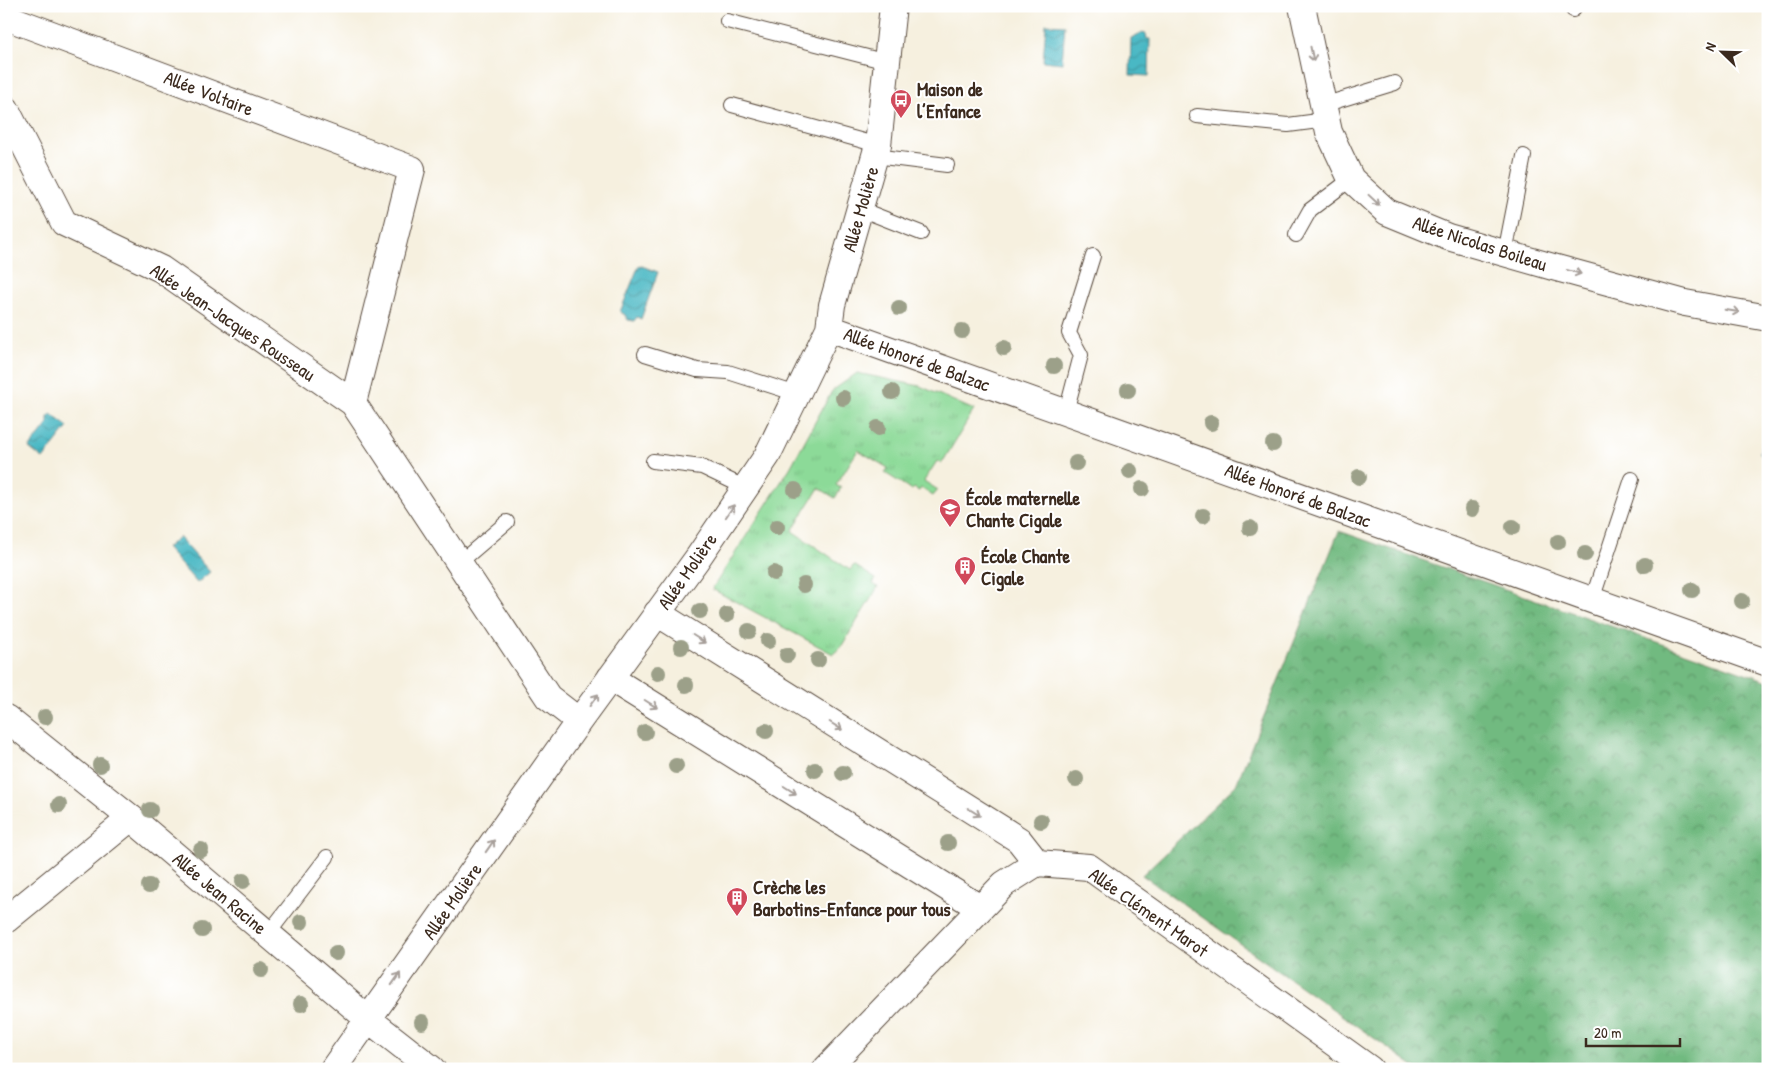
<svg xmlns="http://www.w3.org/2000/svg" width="1774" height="1075" viewBox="0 0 1774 1075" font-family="'Patrick Hand',sans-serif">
<defs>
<pattern id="grass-tufts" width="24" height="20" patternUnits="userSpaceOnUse" patternTransform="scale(1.25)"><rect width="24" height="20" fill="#8cda98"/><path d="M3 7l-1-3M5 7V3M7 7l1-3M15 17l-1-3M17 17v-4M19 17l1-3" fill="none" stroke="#7abb83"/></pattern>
<pattern id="forest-crowns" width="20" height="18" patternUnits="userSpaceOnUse" patternTransform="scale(1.25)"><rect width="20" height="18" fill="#71ba80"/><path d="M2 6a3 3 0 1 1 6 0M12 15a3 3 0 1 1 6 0" fill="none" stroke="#5e9768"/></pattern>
<pattern id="water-waves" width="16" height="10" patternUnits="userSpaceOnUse" patternTransform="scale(1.25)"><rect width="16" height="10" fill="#4ab8c4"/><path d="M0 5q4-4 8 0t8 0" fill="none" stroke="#3f969f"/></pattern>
</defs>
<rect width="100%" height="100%" fill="#fff"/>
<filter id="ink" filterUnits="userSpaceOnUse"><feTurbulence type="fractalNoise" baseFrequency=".02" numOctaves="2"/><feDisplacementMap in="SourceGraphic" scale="10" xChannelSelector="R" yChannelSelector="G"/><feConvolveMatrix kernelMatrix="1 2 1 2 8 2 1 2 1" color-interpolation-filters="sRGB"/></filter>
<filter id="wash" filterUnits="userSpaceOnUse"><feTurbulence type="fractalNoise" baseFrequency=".0096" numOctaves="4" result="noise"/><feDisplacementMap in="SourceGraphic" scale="20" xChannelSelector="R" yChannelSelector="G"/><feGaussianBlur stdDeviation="1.12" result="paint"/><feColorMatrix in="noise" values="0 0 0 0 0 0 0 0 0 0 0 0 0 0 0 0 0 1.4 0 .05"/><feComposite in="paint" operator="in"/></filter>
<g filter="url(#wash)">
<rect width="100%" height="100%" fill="#f6f0df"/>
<path fill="url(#grass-tufts)" stroke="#64825b" d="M857 373 920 386 974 410 942 463 937 461 924 481 938 490 933 496 921 488 919 491 914 488 912 490 885 473 888 468 858 450 836 485 841 488 835 498 819 488 792 531 850 570 854 565 876 579 873 584 878 587 841 647 833 654 712 589 790 468 832 391Z"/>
<path fill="url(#forest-crowns)" stroke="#56724f" d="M1339 531 1768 681V1069H1418L1142 875 1236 785Z"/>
<path fill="url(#water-waves)" stroke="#427171" d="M1046 24 1065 25 1062 63 1043 61Z
M1141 33 1146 34 1147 39H1150L1149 76 1130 75 1131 38Z
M639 265 658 272 641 319 637 317 634 321 628 320 624 314 620 312Z
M51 414 68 427 43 459 29 448 48 424V417Z
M1768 442V460L1765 459V457L1760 453 1761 446Z
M179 537 210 572 197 583 166 548Z"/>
</g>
<g filter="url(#ink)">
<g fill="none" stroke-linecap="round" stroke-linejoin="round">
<g stroke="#57483b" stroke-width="16">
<path id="lane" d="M1573 10 1574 6
M727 21 887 62
M732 105 878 145
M1323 105 1395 83
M1197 116 1288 125 1326 120
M875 156 947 165
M860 209 921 233
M1296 235 1310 210 1351 179
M1505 253 1524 156
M645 354 697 370 728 372 797 394
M1066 412 1081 355 1069 333 1093 256
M653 461 702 467 746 488
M459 563 507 522
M1592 600 1632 479
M268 934 327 857"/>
</g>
<g stroke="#57483b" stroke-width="28">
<path id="street" d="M1302 6 1329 132 1351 179 1387 212 1448 237 1553 267 1685 303 1768 318
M6 17 412 169 353 403
M6 109 64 223 161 269 353 403 548 697 579 721
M829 328 1768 663
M657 613 1019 840 1037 863
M610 678 980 908
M6 718 131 818 368 1019 432 1069
M6 920 131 818
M333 1069 579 721 697 559 767 456 829 328 832 305 878 145 893 6
M826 1069 1004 884 1037 863 1089 867 1370 1069"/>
</g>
<use href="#lane" stroke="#fff" stroke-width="14"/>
<use href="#street" stroke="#fff" stroke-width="26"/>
</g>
<g fill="#9ca089">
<circle cx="899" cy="308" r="8"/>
<circle cx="962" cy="331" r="8"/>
<circle cx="1004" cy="348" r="8"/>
<circle cx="1054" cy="366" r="8"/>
<circle cx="1128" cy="390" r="8"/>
<circle cx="892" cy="392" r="8"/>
<circle cx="843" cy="398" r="8"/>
<circle cx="1211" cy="423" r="8"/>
<circle cx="878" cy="428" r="8"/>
<circle cx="1273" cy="444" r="8"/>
<circle cx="1076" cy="463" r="8"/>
<circle cx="1130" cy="471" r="8"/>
<circle cx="1359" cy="477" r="8"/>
<circle cx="1142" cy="489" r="8"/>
<circle cx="795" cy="490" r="8"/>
<circle cx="1472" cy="509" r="8"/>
<circle cx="1203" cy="516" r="8"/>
<circle cx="777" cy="527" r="8"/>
<circle cx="1513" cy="527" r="8"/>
<circle cx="1250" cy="528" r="8"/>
<circle cx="1558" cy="542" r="8"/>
<circle cx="1585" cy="554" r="8"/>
<circle cx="1645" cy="565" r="8"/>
<circle cx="774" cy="573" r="8"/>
<circle cx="804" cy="585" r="8"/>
<circle cx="1692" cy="590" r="8"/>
<circle cx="1742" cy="601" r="8"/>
<circle cx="700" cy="611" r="8"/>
<circle cx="727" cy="615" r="8"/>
<circle cx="749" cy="631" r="8"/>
<circle cx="768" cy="641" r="8"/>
<circle cx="681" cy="647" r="8"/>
<circle cx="787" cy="655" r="8"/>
<circle cx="818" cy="660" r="8"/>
<circle cx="658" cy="673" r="8"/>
<circle cx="686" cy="685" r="8"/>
<circle cx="45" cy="717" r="8"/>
<circle cx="766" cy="731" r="8"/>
<circle cx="645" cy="732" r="8"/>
<circle cx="100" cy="765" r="8"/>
<circle cx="676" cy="766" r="8"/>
<circle cx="815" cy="770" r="8"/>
<circle cx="843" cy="773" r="8"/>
<circle cx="1076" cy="779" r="8"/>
<circle cx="59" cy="805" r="8"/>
<circle cx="150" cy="810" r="8"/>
<circle cx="1041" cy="821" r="8"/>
<circle cx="948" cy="843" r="8"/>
<circle cx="201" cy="850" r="8"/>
<circle cx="243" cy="881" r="8"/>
<circle cx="149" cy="886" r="8"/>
<circle cx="301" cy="922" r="8"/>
<circle cx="202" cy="930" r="8"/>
<circle cx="336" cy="953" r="8"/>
<circle cx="261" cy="970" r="8"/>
<circle cx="301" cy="1004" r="8"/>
<circle cx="422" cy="1022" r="8"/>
</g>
<defs><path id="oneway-shaft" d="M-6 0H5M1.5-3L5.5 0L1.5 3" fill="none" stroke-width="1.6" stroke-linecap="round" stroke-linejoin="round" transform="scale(1.25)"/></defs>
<g stroke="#a79f9a">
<use href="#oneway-shaft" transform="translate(1312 54) rotate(78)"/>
<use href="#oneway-shaft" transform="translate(1374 200) rotate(43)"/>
<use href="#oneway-shaft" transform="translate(1574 272) rotate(15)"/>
<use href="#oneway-shaft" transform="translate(1732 311) rotate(10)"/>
<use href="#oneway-shaft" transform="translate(730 511) rotate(-56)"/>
<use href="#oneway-shaft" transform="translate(699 639) rotate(32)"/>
<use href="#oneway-shaft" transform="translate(594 700) rotate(-54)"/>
<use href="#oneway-shaft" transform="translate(651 704) rotate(32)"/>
<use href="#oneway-shaft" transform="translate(836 726) rotate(32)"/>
<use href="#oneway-shaft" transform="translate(790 790) rotate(32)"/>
<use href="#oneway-shaft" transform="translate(974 812) rotate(32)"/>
<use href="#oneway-shaft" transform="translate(490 846) rotate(-55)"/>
<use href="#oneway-shaft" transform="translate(396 979) rotate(-55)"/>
</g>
</g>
<defs>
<g id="bus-pin" transform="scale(1.125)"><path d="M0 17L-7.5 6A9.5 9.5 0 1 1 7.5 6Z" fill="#d1495b" stroke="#fff"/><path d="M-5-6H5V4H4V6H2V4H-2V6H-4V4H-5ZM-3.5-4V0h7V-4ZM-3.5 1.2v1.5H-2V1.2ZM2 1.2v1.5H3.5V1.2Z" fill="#fff"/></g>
<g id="school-pin" transform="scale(1.125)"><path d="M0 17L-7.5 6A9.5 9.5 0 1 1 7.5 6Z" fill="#d1495b" stroke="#fff"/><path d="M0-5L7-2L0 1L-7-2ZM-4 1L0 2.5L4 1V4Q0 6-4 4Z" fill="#fff"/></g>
<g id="building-pin" transform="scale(1.125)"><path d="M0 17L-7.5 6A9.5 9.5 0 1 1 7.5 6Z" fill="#d1495b" stroke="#fff"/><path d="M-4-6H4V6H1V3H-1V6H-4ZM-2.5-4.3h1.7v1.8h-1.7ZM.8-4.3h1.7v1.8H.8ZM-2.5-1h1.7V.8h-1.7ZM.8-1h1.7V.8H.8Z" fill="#fff"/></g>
</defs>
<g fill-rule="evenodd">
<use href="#bus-pin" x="901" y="100"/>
<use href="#school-pin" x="950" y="509"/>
<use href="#building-pin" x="965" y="567"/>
<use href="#building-pin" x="737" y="898"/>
</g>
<g text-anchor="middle" stroke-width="4" stroke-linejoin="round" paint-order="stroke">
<g font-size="19" font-weight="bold" fill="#3b2a1e" stroke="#fff" text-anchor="start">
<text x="917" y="96">Maison de<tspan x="917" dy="22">l’Enfance</tspan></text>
<text x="966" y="505">École maternelle<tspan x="966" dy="22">Chante Cigale</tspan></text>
<text x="981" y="563">École Chante<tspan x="981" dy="22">Cigale</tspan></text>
<text x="753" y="894">Crèche les<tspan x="753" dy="22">Barbotins-Enfance pour tous</tspan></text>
</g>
<g font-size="19" fill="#3b2a1e" stroke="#fff">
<text transform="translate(209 93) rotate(21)" y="7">Allée Voltaire</text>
<text transform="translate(860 209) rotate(-74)" y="7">Allée Molière</text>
<text transform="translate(1480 243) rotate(18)" y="7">Allée Nicolas Boileau</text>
<text transform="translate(233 322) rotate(34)" y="7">Allée Jean-Jacques Rousseau</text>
<text transform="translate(917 359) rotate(20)" y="7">Allée Honoré de Balzac</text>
<text transform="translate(1298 495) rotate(20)" y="7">Allée Honoré de Balzac</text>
<text transform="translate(687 571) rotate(-55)" y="7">Allée Molière</text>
<text transform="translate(220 893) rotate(40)" y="7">Allée Jean Racine</text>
<text transform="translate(452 901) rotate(-55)" y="7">Allée Molière</text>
<text transform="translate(1149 912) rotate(35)" y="7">Allée Clément Marot</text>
</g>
</g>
<rect width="1774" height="1075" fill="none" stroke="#fff" stroke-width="25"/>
<g transform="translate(1722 52) rotate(293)" stroke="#ffffff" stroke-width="4" paint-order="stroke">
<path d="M0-4L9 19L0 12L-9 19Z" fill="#3b2a1e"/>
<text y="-8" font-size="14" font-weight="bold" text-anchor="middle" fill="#3b2a1e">N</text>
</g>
<path d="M1586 1038v8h94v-8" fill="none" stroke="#3b2a1e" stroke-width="2.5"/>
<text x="1594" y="1038" font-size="15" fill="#3b2a1e" stroke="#ffffff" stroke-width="4" paint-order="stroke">20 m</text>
</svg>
